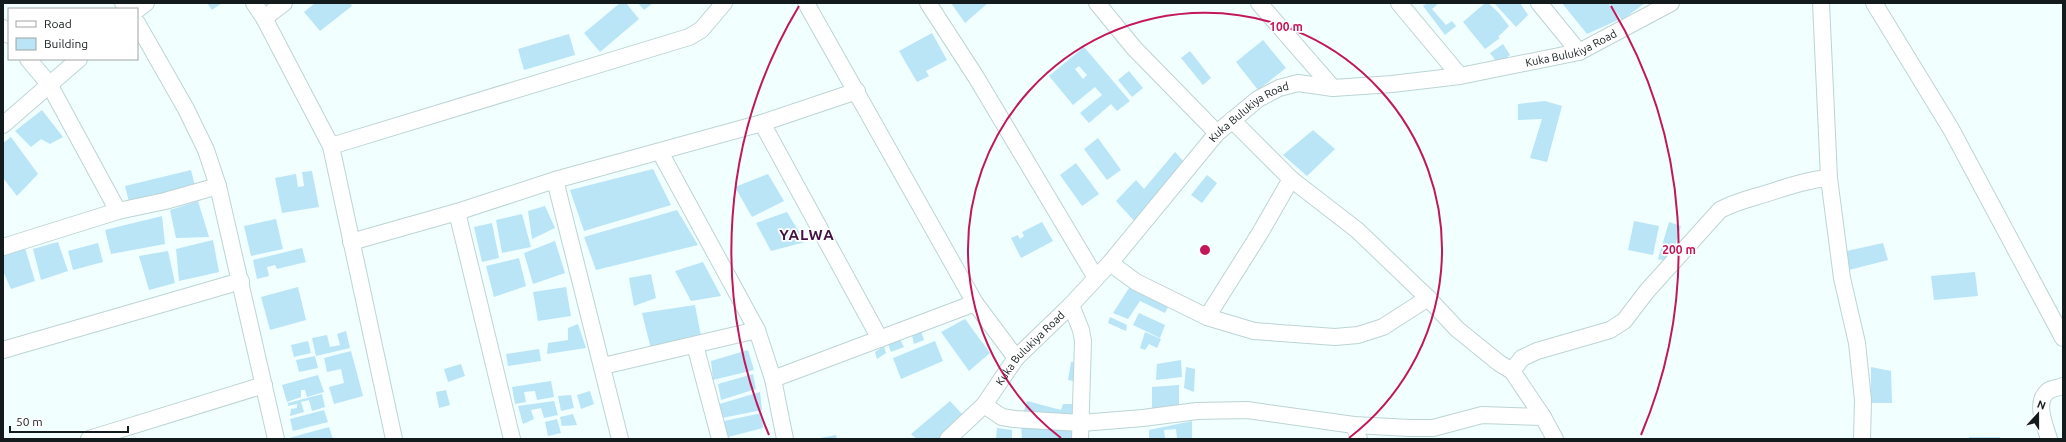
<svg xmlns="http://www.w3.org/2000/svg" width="2066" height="442" viewBox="0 0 2066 442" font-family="Ubuntu,sans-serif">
<rect width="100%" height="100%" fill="#f1ffff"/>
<path fill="#b9e5f7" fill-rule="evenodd" d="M207 3H222L212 10Z
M315 3H350L352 6 320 31 304 12Z
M620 3H626L639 19 600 52 584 33Z
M638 3H653L644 10Z
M951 3H988L965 23Z
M1427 3H1439L1432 9 1446 25 1452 21 1456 26 1445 35 1423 6Z
M1485 3H1488L1498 12 1509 26 1498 37 1500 38 1485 49 1463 22Z
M1494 3H1520L1528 15 1516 27Z
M1562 3H1608L1620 19 1587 34Z
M1609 3H1645L1622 20Z
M932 33 947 60 926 71 929 76 917 82 899 51Z
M569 34 575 55 524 70 518 49Z
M1263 40 1286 68 1258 90 1236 62Z
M1503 44 1510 55 1499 65 1490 53Z
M1084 47 1130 101 1117 111 1111 104 1089 123 1080 113 1102 95 1095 87 1073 105 1049 76ZM1079 66 1087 75 1083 79 1075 69Z
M1190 51 1211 78 1203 85 1181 58Z
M1129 71 1143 88 1132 97 1118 80Z
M1545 101 1562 106 1547 162 1530 158 1542 119 1518 120V104Z
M42 110 63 137 50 144 41 139 31 147 15 131Z
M1313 130 1335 149 1307 176 1283 155Z
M11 137 38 174 17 196 3 178V143Z
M1098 138 1121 170 1107 180 1084 149Z
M1175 152 1185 163 1137 224 1116 201 1136 180 1144 189Z
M1076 163 1099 194 1082 206 1060 175Z
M653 169 671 205 584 231 570 190Z
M191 170 196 190 130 206 125 186Z
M312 171 319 207 282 213 275 178 296 174 298 187 304 186 302 172Z
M768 174 784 201 752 217 735 187Z
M1207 175 1217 183 1202 203 1191 195Z
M198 201 209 237 176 238 170 210Z
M545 206 555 228 532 239 528 211Z
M677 210 698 245 596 270 584 237Z
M787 212 805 242 771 251 756 223Z
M522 214 531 247 502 253 496 220Z
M162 216 165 244 111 254 105 230Z
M276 219 283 249 251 256 244 226Z
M1634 221 1659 226 1653 255 1628 250Z
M1042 222 1053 241 1021 258 1011 238 1018 235 1020 239 1024 236 1022 232Z
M1669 222 1681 226 1670 262 1658 259Z
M492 223 499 258 482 262 474 227Z
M213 240 219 272 179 281 176 249Z
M555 241 565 273 533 284 524 253Z
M58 242 68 271 41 280 33 249Z
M98 243 103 262 73 270 68 251Z
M1883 243 1888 260 1849 270 1847 251Z
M25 248 35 281 11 289 3 271V254Z
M302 248 306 262 277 269 275 265 267 267 269 276 257 279 253 260Z
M168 251 175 283 149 290 139 256Z
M519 258 526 286 494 297 486 266Z
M703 262 721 296 691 301 675 271Z
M1975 272 1978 296 1934 300 1931 276Z
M651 274 656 298 634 306 629 278Z
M1131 285 1169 305 1165 313 1140 301 1128 319 1113 313Z
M298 287 306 320 270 330 261 297Z
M566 287 571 316 538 321 533 292Z
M695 305 701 336 651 349 642 313Z
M1139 313 1165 325 1160 338 1133 325Z
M1110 317 1127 325 1126 331 1108 323Z
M965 319 990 353 969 371 941 332Z
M578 324 586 348 547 354 548 343 568 340V328Z
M346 331 350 348 316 356 312 338 327 335 330 347 340 345 337 334Z
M921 331 924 340 914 344 912 335Z
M1145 332 1161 339 1157 348 1149 344 1145 350 1140 348Z
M900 339 904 347 891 352 888 344Z
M308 341 311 353 294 357 291 345Z
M935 341 943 361 901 379 893 358Z
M884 346 886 353 877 359 875 352Z
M539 349 541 361 508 366 506 354Z
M748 350 754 370 713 380 711 361Z
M351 351 363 396 334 404 329 387 344 383 341 369 327 372 324 358Z
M315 356 318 368 299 372 296 360Z
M1181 360 1182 377 1156 380 1157 364Z
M1071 362H1080L1079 382 1068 380Z
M461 364 465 376 448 382 444 369Z
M1186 367 1195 369 1194 392 1184 388Z
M1871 367 1891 371 1892 403H1871Z
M753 374 756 389 721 400 718 384Z
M318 375 324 392 307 397 305 390H301V397L287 402 282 385Z
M551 381 554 397 537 400 535 391 524 392 526 402 515 404 512 387Z
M1179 385V406L1152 408V387Z
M446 390 450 405 439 408 436 392Z
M590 391 594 404 581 409 577 395Z
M760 392 762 410 722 418 716 405Z
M322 394 325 407 312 411 309 400 301 402 304 412 290 416 291 409 297 408V404L288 406V403Z
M571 395 574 408 561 411 558 396Z
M554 401 558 415 544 418 541 408 531 410 534 419 523 424 518 406Z
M950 401 964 416 941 439H917L911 434Z
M1027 401 1061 410 1063 404H1077L1075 418 1023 414Z
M324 410 328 422 293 431 290 419Z
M762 413 763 428 728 437 724 421Z
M573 414 577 425 562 426 560 417Z
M557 419 561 433 548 436 545 422Z
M1192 421V439H1177L1176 429 1164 430 1165 439H1149V430Z
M1021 423 1074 428 1075 439H1022Z
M329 427 333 439H289V438Z
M997 428 1012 430V439H996Z
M836 435 837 439H820V438Z
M1969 437H2000V439H1969Z"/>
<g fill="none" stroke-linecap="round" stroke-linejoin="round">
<g stroke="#bdd4d4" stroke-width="18">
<g id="street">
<path d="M123 3 128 9"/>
<path d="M254 3 264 18 331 146 394 439"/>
<path d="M806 3 975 303 1016 358"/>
<path d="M928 3 976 77 1096 278"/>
<path d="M1097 3 1134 48 1217 133"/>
<path d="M1259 3 1333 88"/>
<path d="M1399 3 1460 76"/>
<path d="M1539 3 1579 52"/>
<path d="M1821 3 1829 178 1842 278 1857 343 1863 400 1862 439"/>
<path d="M1874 3 1951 129 2063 338"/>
<path d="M137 10 146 3"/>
<path d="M264 18 284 3"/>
<path d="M137 23 186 109 206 150 218 186 276 439"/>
<path d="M3 28 9 35"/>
<path d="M28 59 49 84 118 211"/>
<path d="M1232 120 1291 179 1357 230 1428 298 1457 329 1499 363 1512 371 1543 417 1555 439"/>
<path d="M762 123 880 339"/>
<path d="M3 125 79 59"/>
<path d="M331 146 689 37 701 30 724 3"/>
<path d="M660 152 757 330 773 379 785 439"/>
<path d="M555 180 620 439"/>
<path d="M457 212 512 439"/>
<path d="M351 242 457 212 555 180 762 123 857 91"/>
<path d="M3 247 118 211 165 201 218 186"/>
<path d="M1110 263 1136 282 1207 317 1254 331 1335 337 1358 335 1383 327 1428 298"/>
<path d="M1071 305 1081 330 1083 341 1080 439"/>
<path d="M1207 317 1260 233 1291 179"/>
<path d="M695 345 720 439"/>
<path d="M3 350 241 281"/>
<path d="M603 366 757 330"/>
<path d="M1512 371 1522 358 1537 351 1610 330 1624 321 1647 291 1720 210C1733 203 1744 200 1758 196 1782 189 1804 180 1829 178"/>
<path d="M773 379 975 303"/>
<path d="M984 405 1002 417 1014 419 1081 423 1143 418 1197 411 1247 410 1354 425 1410 428H1433L1482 415 1543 417"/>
<path d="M1354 425 1359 439"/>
<path d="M89 439 264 385"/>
<path id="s1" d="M948 439 984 405 1016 358 1071 305 1110 263 1217 133 1258 99 1279 88 1298 83 1333 88 1392 84 1460 76 1579 52 1671 3"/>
<path d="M2049 439C2045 425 2034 402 2048 391 2052 388 2059 388 2063 386"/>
</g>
</g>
<use href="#street" stroke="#fff" stroke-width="16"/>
</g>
<g fill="none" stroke="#c2185b" stroke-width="2">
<path d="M1061 438A237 237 0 1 1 1349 438"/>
<path d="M769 435A474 474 0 0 1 799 6M1611 6A474 474 0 0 1 1641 435"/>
</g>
<g text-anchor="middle" stroke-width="3.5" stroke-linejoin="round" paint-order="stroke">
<g font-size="11" fill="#131b1c" stroke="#fff">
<text dy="4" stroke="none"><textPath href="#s1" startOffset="783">Kuka Bulukiya Road</textPath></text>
<text dy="4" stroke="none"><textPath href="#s1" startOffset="447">Kuka Bulukiya Road</textPath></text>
<text dy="4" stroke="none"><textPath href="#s1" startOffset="123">Kuka Bulukiya Road</textPath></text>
</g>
<g font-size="15" font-weight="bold" letter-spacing="1" fill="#411243" stroke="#fff">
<text x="807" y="240">YALWA</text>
</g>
</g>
<circle cx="1205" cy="250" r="6" fill="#c2185b" stroke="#fff" stroke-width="2"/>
<g font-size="12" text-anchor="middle" font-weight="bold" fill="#c2185b" stroke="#fff" stroke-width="3.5" stroke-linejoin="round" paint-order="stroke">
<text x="1286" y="31">100 m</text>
<text x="1679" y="254">200 m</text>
</g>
<rect width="2066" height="442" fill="none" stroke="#131b1c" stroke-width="8"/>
<rect x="8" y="8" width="130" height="52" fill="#ffffff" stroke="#a1a4a4"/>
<rect x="16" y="21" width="20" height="6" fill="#ffffff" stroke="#a1a4a4"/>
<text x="44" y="28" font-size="12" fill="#131b1c">Road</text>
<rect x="16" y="38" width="20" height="12" fill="#b9e5f7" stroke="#a1a4a4"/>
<text x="44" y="48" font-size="12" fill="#131b1c">Building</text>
<g transform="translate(2038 414) rotate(21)" stroke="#ffffff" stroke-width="3" paint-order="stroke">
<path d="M0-3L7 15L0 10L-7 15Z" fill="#131b1c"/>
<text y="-6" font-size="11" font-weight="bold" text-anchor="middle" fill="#131b1c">N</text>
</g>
<path d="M10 426v6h118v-6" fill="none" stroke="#131b1c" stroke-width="2"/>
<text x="16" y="426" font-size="12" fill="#131b1c" stroke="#ffffff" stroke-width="3" paint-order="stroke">50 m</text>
</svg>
